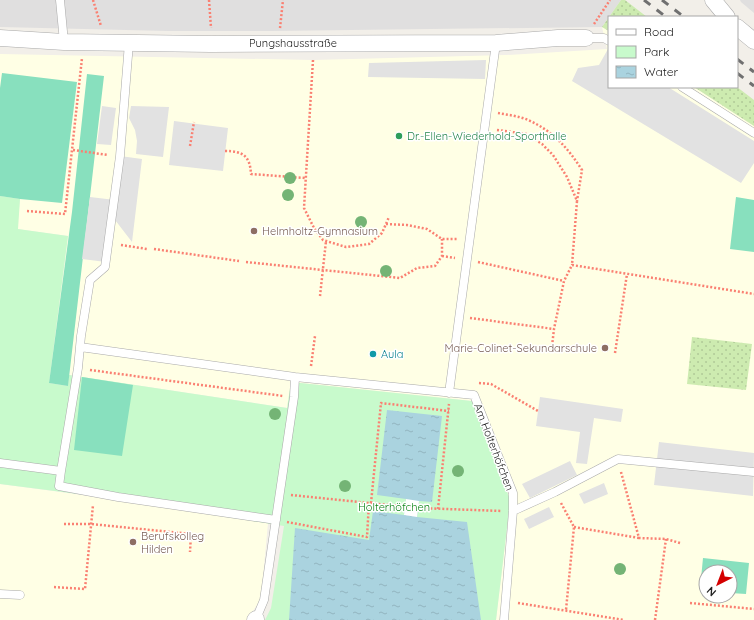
<svg xmlns="http://www.w3.org/2000/svg" width="754" height="620" viewBox="0 0 754 620" font-family="Quicksand,sans-serif">
<defs>
<pattern id="grass-dots" width="8" height="8" patternUnits="userSpaceOnUse"><rect width="8" height="8" fill="#cdebb0"/><path d="M2 2h.1M6 6h.1" fill="none" stroke="#b0c997" stroke-width="1.8" stroke-linecap="round"/></pattern>
<pattern id="water-ripples" width="26" height="14" patternUnits="userSpaceOnUse"><rect width="26" height="14" fill="#aad3df"/><path d="M2 4q2-2 4 0t4 0M15 11q2-2 4 0t4 0" fill="none" stroke="#92b5bf"/></pattern>
</defs>
<rect width="100%" height="100%" fill="#f2efe9"/>
<path fill="#e0dfdf" d="M0 0H621L602 27 272 31H168L0 27Z
M740 0H754V13L741 2Z"/>
<path fill="#ffffe5" fill-rule="evenodd" d="M602 27 609 31V87H694L754 126V620H496L509 511V497L472 401 291 382 288 408 69 375 49 383 68 236 17 229 20 199 0 196V54L313 60 506 55 607 49ZM706 572H730V596H706Z
M0 484 68 493 268 523 261 599 247 620H0Z"/>
<path fill="url(#grass-dots)" d="M621 0H625L647 17H609V31L602 27Z
M694 87H737L754 100V126Z
M692 337 752 344 746 390 687 384Z"/>
<path fill="#c8facc" d="M0 196 20 199 18 229 68 236 49 383 68 386 69 375 287 408 291 382 472 401 509 497V511L496 620H265L271 608 284 526 86 495 0 484Z"/>
<path fill="#88e0be" d="M2 73 77 82 62 203 20 199 0 196V88Z
M87 74 104 76 68 386 49 383 72 212Z
M736 197 754 200V252L730 249Z
M82 377 133 385 122 456 74 450Z
M703 558 749 563 746 594 730 593V572H706V590L700 589Z"/>
<path fill="#e2e2e2" d="M608 49 609 50V87H668L754 141V163L741 183 572 81 578 68 599 65Z
M486 60 485 79 368 77 369 63Z
M102 106 116 108 111 145 97 144Z
M131 106 169 107 163 157 136 154 137 141 135 130 129 118Z
M174 121 228 128 223 171 169 165Z
M120 156 142 159 132 242 112 216 106 262 82 259 90 197 115 200Z
M540 397 623 409 621 422 594 418 587 464 576 463 580 432 536 426Z
M659 442 754 453 753 496 654 485Z
M570 461 577 475 530 498 522 484Z
M604 483 608 494 584 504 579 494Z
M549 507 554 517 529 529 524 519Z"/>
<path fill="url(#water-ripples)" d="M387 410 442 416 432 502 419 501 417 517 467 522 481 620H289L295 528 369 540 373 511 404 515 406 499 377 495Z"/>
<path fill="#fff" d="M406 499 419 501 417 517 404 515Z"/>
<g fill="none" stroke-linecap="round" stroke-linejoin="round">
<g stroke="#a9a9a9" stroke-width="9">
<path id="lane" d="M60 0 64 42
M586 38H604L609 41
M682 87 754 133
M80 347 295 377 474 395 513 493V511L504 620
M449 393 496 43
M0 463 61 471 59 486 118 497 276 520
M61 471 78 368 81 336 90 280 105 267 120 156 129 43
M513 511 555 492 618 459 754 472
M0 594 20 595
M256 619 264 600 294 397 295 377"/>
</g>
<g stroke="#a9a9a9" stroke-width="17">
<path id="street" d="M713 0 727 17
M737 27 754 41
M0 38 64 42 211 44 496 43 558 38H586
M255 620 256 619"/>
</g>
<path stroke="#fa8072" stroke-width="2.5" stroke-dasharray="2 2" stroke-linecap="butt" d="M93 0 101 26
M209 0 211 28
M594 24 610 0
M280 28 283 0
M313 60 304 208 314 228 323 240 346 247 369 244 382 233 389 217
M498 113C508 115 519 116 528 120 553 131 568 148 582 170L577 201
M497 130 527 134 542 144 553 155 567 177 577 201 572 265
M190 146 194 122
M73 150 108 155
M225 151C243 151 250 156 251 174L305 178
M27 211 65 214 82 58
M386 224 407 225 427 229 442 239H458
M121 245 147 249
M154 249 239 261
M442 256 455 258
M246 262 400 278 417 268 435 266 442 256V239
M478 262 564 281
M320 296 326 241
M470 318 554 329
M552 346 554 329 564 281 572 265 754 294
M615 353 627 274
M311 366 315 336
M90 370 283 396
M479 383 491 384 538 411
M621 472 639 538 666 539 680 543
M291 495 418 508 502 511
M371 503 381 403 449 411
M561 503 574 527 566 610
M438 509 449 404
M287 522 367 537 369 503
M64 524H91L191 534 190 552
M574 527 639 538
M54 587 85 589 93 505
M518 603 624 620
M690 603 754 609
M655 620 666 539"/>
<use href="#lane" stroke="#fff" stroke-width="8"/>
<use href="#street" stroke="#fff" stroke-width="16"/>
<path stroke="#707070" stroke-width="3" stroke-dasharray="8 8" stroke-linecap="butt" d="M644 0 666 17
M662 0 684 17
M737 59 754 72
M737 73 754 86"/>
</g>
<g fill="#74b475">
<circle cx="290" cy="178" r="6"/>
<circle cx="288" cy="195" r="6"/>
<circle cx="361" cy="222" r="6"/>
<circle cx="386" cy="271" r="6"/>
<circle cx="275" cy="414" r="6"/>
<circle cx="458" cy="471" r="6"/>
<circle cx="345" cy="486" r="6"/>
<circle cx="620" cy="569" r="6"/>
</g>
<circle fill="#2e9e5b" stroke="#fff" stroke-width="1.5" cx="399" cy="136" r="4"/>
<g fill="#8d6e63" stroke="#fff" stroke-width="1.5">
<circle cx="254" cy="231" r="4"/>
<circle cx="605" cy="348" r="4"/>
<circle cx="133" cy="542" r="4"/>
</g>
<circle fill="#0f9aa8" stroke="#fff" stroke-width="1.5" cx="373" cy="354" r="4"/>
<g text-anchor="middle" stroke-width="3" stroke-linejoin="round" paint-order="stroke">
<g font-size="11" fill="#222" stroke="#fff">
<text x="293" y="47">Pungshausstraße</text>
<text transform="translate(494 447) rotate(69)" y="4">Am Holterhöfchen</text>
</g>
<g font-size="11" fill="#27864d" stroke="#fff" text-anchor="start">
<text x="407" y="140">Dr.-Ellen-Wiederhold-Sporthalle</text>
</g>
<g font-size="11" fill="#785e54" stroke="#fff" text-anchor="start">
<text x="262" y="235">Helmholtz-Gymnasium</text>
<text x="597" y="352" text-anchor="end">Marie-Colinet-Sekundarschule</text>
<text x="141" y="540">Berufskolleg<tspan x="141" dy="13">Hilden</tspan></text>
</g>
<g font-size="11" fill="#0d838f" stroke="#fff" text-anchor="start">
<text x="381" y="358">Aula</text>
</g>
<g font-size="11" fill="#0c8416" stroke="#fff">
<text x="394" y="511">Holterhöfchen</text>
</g>
</g>
<rect x="608" y="16" width="130" height="72" fill="#ffffff" stroke="#a7a7a7"/>
<rect x="616" y="29" width="20" height="6" fill="#ffffff" stroke="#a7a7a7"/>
<text x="644" y="36" font-size="12" fill="#222222">Road</text>
<rect x="616" y="46" width="20" height="12" fill="#c8facc" stroke="#a7a7a7"/>
<text x="644" y="56" font-size="12" fill="#222222">Park</text>
<rect x="616" y="66" width="20" height="12" fill="url(#water-ripples)" stroke="#a7a7a7"/>
<text x="644" y="76" font-size="12" fill="#222222">Water</text>
<g transform="translate(718 584) rotate(222)"><circle r="19" fill="#ffffff" stroke="#a7a7a7"/>
<path d="M0-3L7 15L0 10L-7 15Z" fill="#d40000"/>
<text y="-6" font-size="11" font-weight="bold" text-anchor="middle" fill="#222222">N</text>
</g>
</svg>
